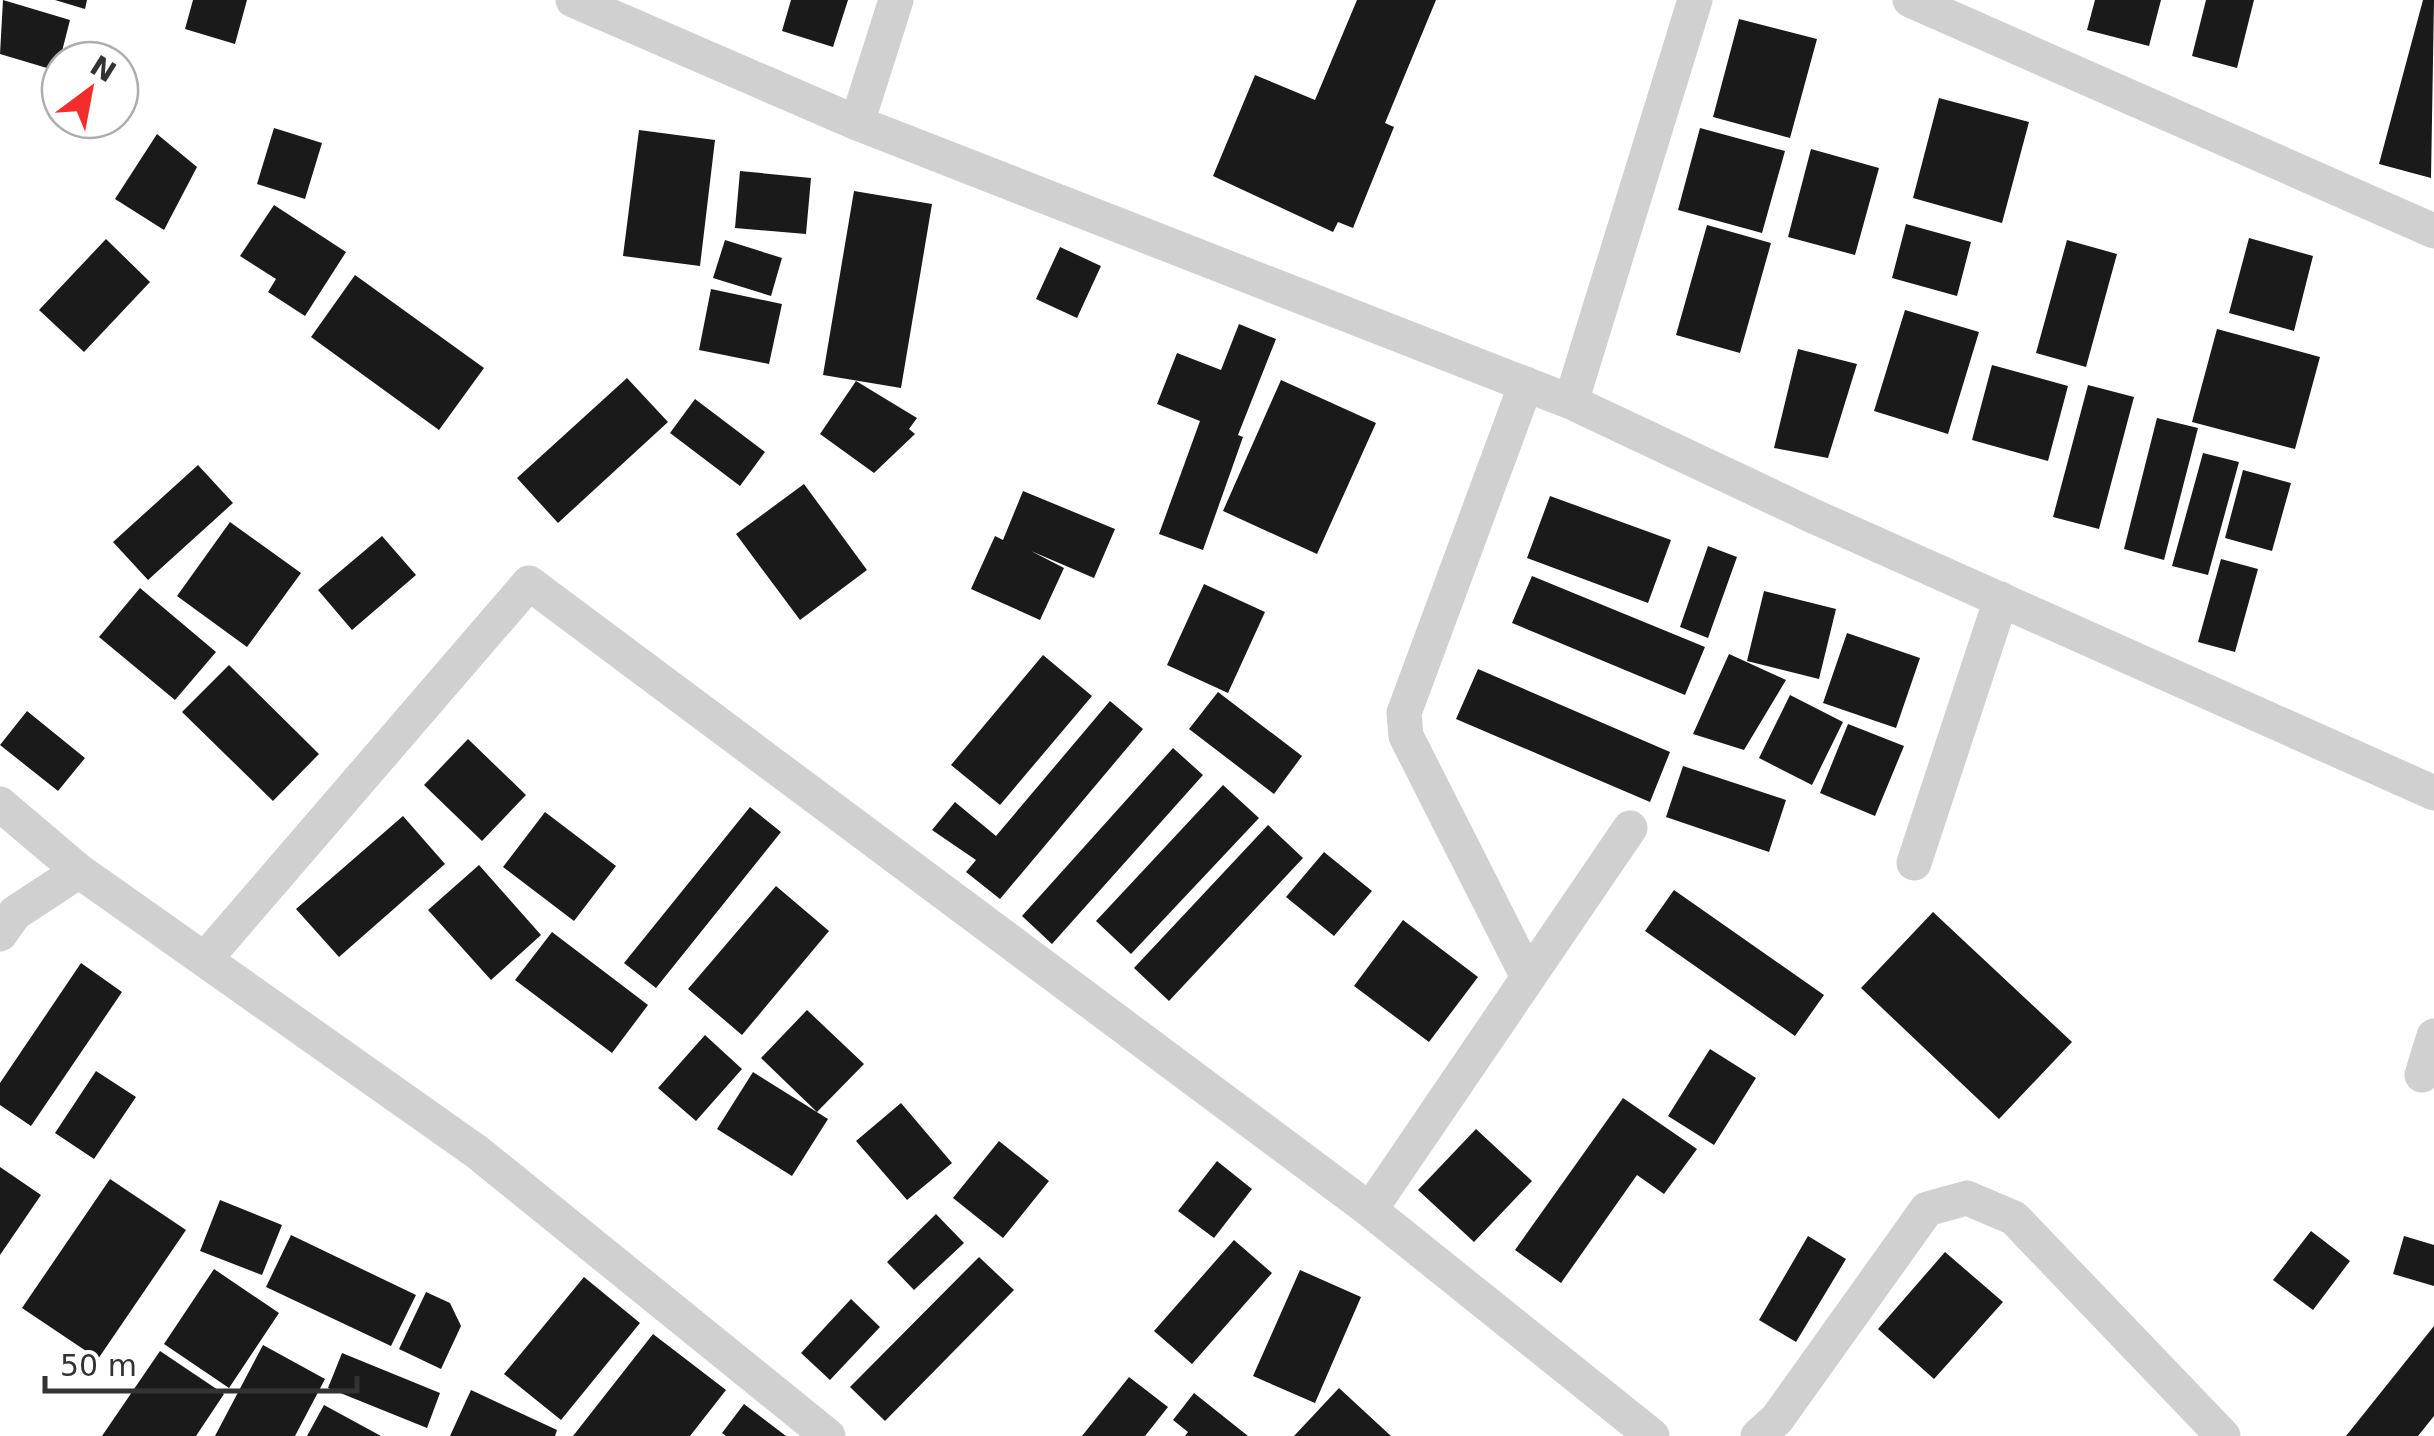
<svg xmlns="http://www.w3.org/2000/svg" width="2434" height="1436" viewBox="0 0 2434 1436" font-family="'DejaVu Sans',sans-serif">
<rect width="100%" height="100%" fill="#fff"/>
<path fill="#1a1a1a" d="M3 0 70 20 57 71 0 54Z
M55 0H87L85 9Z
M193 0H247L235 44 185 29Z
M791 0H848L833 47 782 31Z
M1357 0H1436L1385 123 1394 127 1353 228 1338 222 1333 232 1213 176 1255 75 1315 100Z
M2095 0H2161L2149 46 2087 30Z
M2206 0H2254L2237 68 2192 56Z
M2423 0H2434L2431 178 2379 164Z
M1739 19 1817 39 1790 138 1713 117Z
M1939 98 2029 122 2002 223 1913 198Z
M274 128 322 143 305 199 257 184Z
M1700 128 1785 151 1762 233 1678 210Z
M639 130 715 140 700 266 623 256Z
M157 134 197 167 164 230 115 199Z
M1811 149 1879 168 1855 255 1788 237Z
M740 171 811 178 806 234 735 228Z
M854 191 932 204 901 388 823 375Z
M274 205 346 252 305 316 268 292 276 279 240 256Z
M1906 224 1971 242 1957 296 1892 278Z
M1707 225 1771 243 1740 353 1676 335Z
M2249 238 2313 256 2294 331 2229 313Z
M106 239 150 282 84 352 39 310Z
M725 240 782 258 771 296 713 278Z
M2067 240 2117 254 2086 367 2036 353Z
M1060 247 1101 266 1077 318 1036 299Z
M355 275 484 368 439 430 311 337Z
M711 289 782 304 769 364 699 350Z
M1905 310 1979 332 1948 434 1874 411Z
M1239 324 1276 339 1238 435 1243 437 1203 550 1159 534 1200 421 1157 404 1177 353 1221 370Z
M2217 329 2320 357 2295 449 2192 422Z
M1798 349 1857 364 1828 458 1774 448Z
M1992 365 2068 386 2048 461 1972 440Z
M627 378 668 422 558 523 517 478Z
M1281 380 1376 423 1317 554 1223 511Z
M856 381 917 418 909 429 915 434 874 473 820 434Z
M2088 385 2134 397 2099 529 2053 517Z
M695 399 765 452 740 486 670 433Z
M2157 418 2198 428 2164 560 2124 549Z
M2203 453 2239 462 2208 575 2172 566Z
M198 465 233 503 148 580 113 542Z
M2243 470 2291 483 2272 551 2225 538Z
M804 484 867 570 800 620 736 534Z
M1023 491 1115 529 1094 578 1031 551 1064 568 1040 620 971 589 995 536 1003 540Z
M1550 496 1671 540 1648 603 1527 558Z
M230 522 301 573 247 647 177 596Z
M382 536 416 575 352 630 318 590Z
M1708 546 1737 557 1708 638 1680 627Z
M2221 559 2258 569 2235 652 2198 642Z
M1532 576 1705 647 1685 695 1512 623Z
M1204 584 1265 612 1228 693 1167 665Z
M140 588 216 652 175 700 99 637Z
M1764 591 1836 609 1819 679 1747 661Z
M1847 633 1920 658 1896 728 1823 703Z
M1729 654 1786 680 1744 750 1693 734Z
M1043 655 1092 696 1000 805 951 765Z
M229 665 319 754 273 801 182 712Z
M1478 669 1670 752 1650 802 1456 719Z
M1218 692 1302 756 1274 794 1189 729Z
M1790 695 1843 722 1812 785 1759 758Z
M1110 701 1143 729 1000 899 966 872 976 860 932 830 955 802 996 836Z
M27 711 85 758 58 791 0 745Z
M1848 724 1904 746 1875 816 1820 793Z
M468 739 526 795 482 841 424 785Z
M1173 748 1203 775 1052 944 1022 916Z
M1683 766 1786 800 1769 852 1666 817Z
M1223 785 1259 818 1131 954 1096 921Z
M750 807 781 832 656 988 624 963Z
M545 812 616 866 574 921 503 867Z
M403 816 445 864 339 957 296 909Z
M1268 825 1303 858 1169 1001 1134 968Z
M1324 852 1372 891 1334 936 1286 897Z
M479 865 541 935 491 980 428 910Z
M776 886 829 931 742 1035 688 989Z
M1674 890 1824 995 1795 1036 1645 931Z
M1933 912 2072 1042 1999 1119 1861 988Z
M1403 920 1478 977 1429 1042 1354 986Z
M552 932 648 1005 612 1053 515 980Z
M81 963 122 992 31 1126 0 1105V1083Z
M807 1010 864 1064 817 1112 761 1058Z
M705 1035 742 1069 696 1121 658 1088Z
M1710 1049 1756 1078 1714 1145 1668 1116Z
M96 1071 136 1097 94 1159 55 1133Z
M753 1072 828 1119 792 1176 717 1129Z
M1623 1098 1697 1149 1664 1194 1637 1175 1561 1283 1515 1250Z
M901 1103 952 1163 907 1200 856 1141Z
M1476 1129 1532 1181 1474 1242 1418 1190Z
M999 1141 1049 1181 1003 1238 953 1198Z
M1217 1161 1252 1189 1214 1238 1178 1211Z
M0 1167 41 1195 0 1255Z
M110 1179 186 1230 98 1359 22 1308Z
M220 1200 282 1225 262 1275 200 1251Z
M936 1214 964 1243 914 1290 887 1262Z
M2311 1231 2350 1261 2313 1310 2273 1280Z
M291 1235 416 1295 391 1346 266 1287Z
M1808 1236 1846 1259 1796 1342 1759 1320Z
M2404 1236 2434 1245V1286L2393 1274Z
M1234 1240 1272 1273 1192 1364 1154 1331Z
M1945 1252 2003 1302 1934 1379 1878 1329Z
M979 1257 1014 1290 885 1421 850 1387Z
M214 1269 279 1313 229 1388 164 1344Z
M1300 1270 1361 1297 1315 1403 1253 1376Z
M584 1277 640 1323 561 1420 504 1374Z
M426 1292 450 1303 461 1326 441 1369 399 1349Z
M851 1299 880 1327 830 1380 801 1353Z
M2434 1326V1416L2418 1436H2346Z
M653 1334 726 1390 690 1436H573Z
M263 1345 325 1379 295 1436H215Z
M160 1351 224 1394 196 1436H102Z
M342 1353 440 1393 427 1428 328 1388Z
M1129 1377 1168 1407 1145 1436H1082Z
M1339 1388 1391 1436H1294Z
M471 1390 557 1430 555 1436H450Z
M1194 1393 1248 1436H1185L1188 1432 1173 1420Z
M744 1404 786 1436H726L722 1433Z
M324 1405 381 1436H307Z"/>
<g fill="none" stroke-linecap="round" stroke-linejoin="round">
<path stroke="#d0d0d0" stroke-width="35" d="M573 0 857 123 1571 402 1813 516 2434 793
M1910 0 2434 231
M857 123 896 0
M1526 384 1404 713 1406 736 1527 975
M1571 402 1695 0
M0 804 79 871
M1914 863 2001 599
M0 934 15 913 79 871 477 1152 828 1436
M206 958 529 583 1370 1210 1652 1436
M2422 1075 2434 1036
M1370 1210 1630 828
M1758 1436 1777 1419 1927 1209 1967 1198 2014 1218 2223 1436"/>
</g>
<g transform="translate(90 90) rotate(32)"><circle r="48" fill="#ffffff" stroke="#adadad" stroke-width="2.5"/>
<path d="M0-8L18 38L0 25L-18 38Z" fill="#f42c2a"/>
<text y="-15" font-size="28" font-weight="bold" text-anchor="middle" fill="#333333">N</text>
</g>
<path d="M45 1376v15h312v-15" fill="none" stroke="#333333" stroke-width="5"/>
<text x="60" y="1376" font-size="30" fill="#333333" stroke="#ffffff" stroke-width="8" paint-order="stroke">50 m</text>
</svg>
